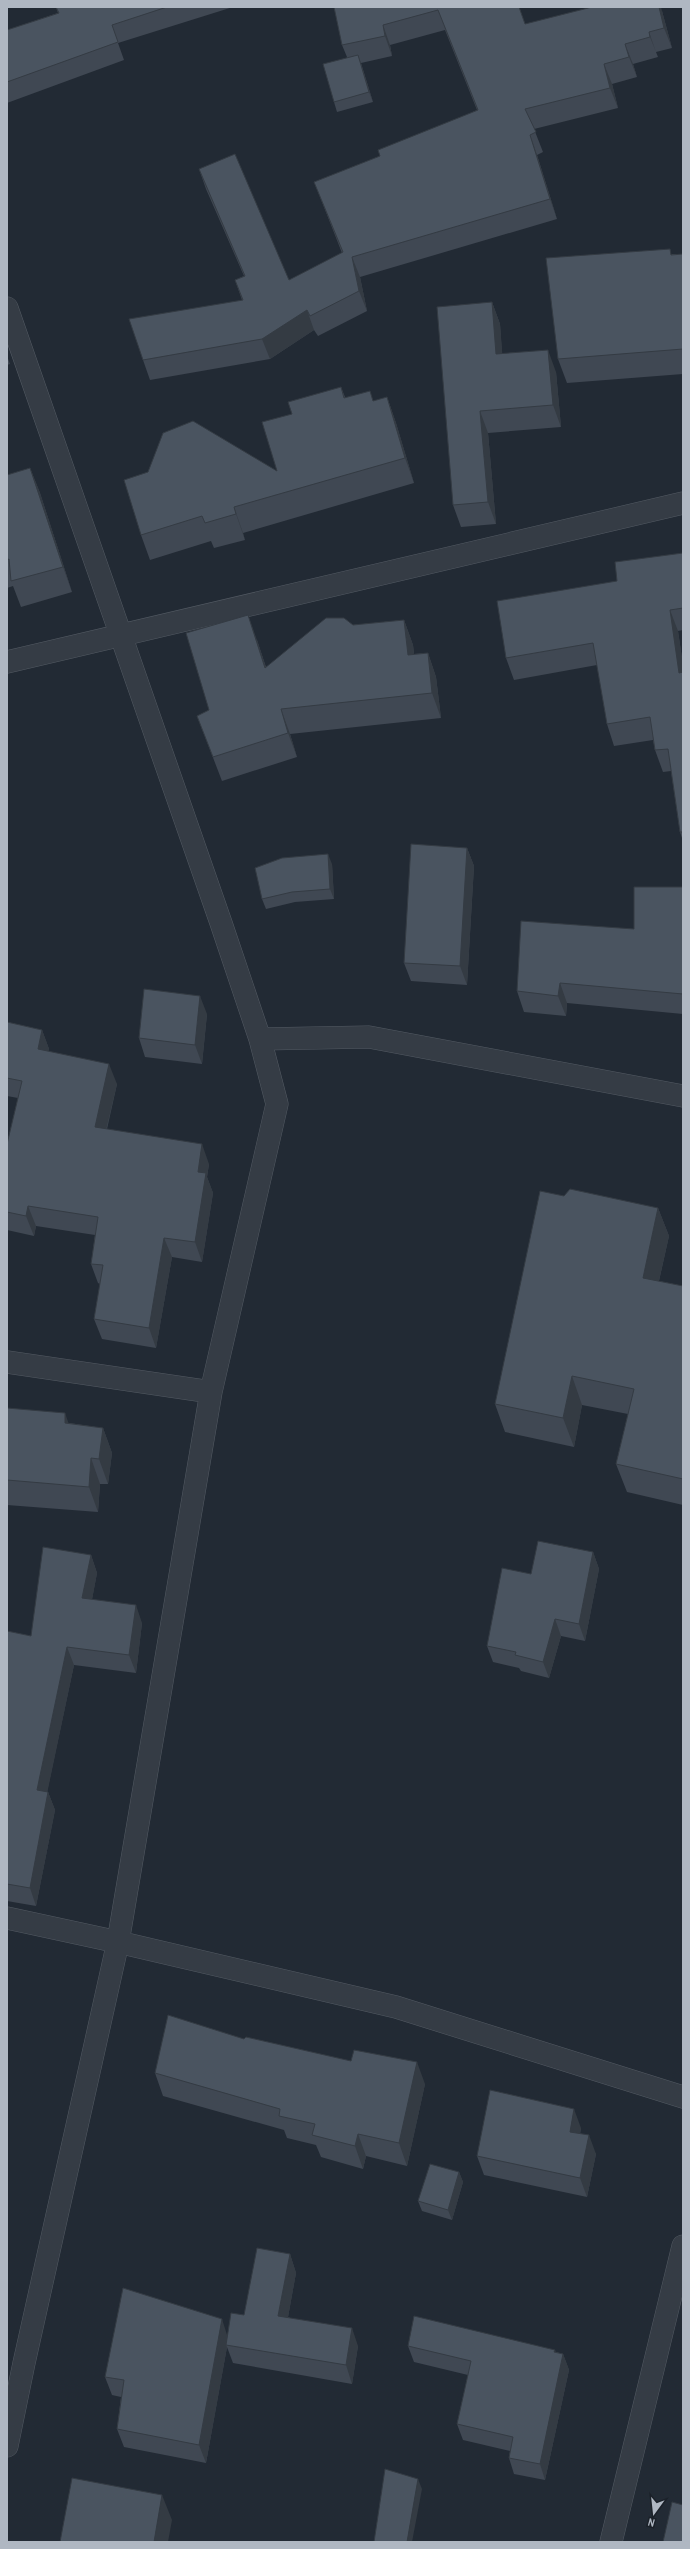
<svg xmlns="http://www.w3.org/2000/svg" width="690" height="2549" viewBox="0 0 690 2549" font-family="'Archivo Narrow',sans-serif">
<rect width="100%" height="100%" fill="#222a34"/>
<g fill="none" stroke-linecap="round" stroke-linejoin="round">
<g stroke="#535a63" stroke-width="23">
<path id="street" d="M7 308 221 923 260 1039 277 1104 211 1392 118 1942 24 2363 7 2446
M7 662 683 503
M260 1039 369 1037 683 1096
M7 1362 211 1392
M7 1918 118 1942 396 2007 683 2097
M611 2542 683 2246"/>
</g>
<use href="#street" stroke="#353c45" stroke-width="22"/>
</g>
<path fill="#404853" d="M56 7H233L118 43 124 60 7 103V30L58 13Z
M334 7H519L525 24 662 11 672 48 656 52 658 57 633 64 637 77 612 84 618 108 534 129 543 152 537 155 557 219 360 277 367 311 318 336 314 330 270 359 150 380 143 360 242 300 235 280 244 276 206 189 199 169 289 280 342 253 322 202 314 182 380 156 477 110 445 30 390 45 392 56 361 63 373 102 337 112 334 102 347 57 342 45Z
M672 254H683V374L567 383 558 359Z
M492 302 500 324 502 354 556 372 561 427 488 433 496 524 461 527 453 505Z
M7 356 10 364 7 365Z
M341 387 345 397 374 401 387 397 396 423 414 483 243 533 245 540 214 548 211 541 150 560 141 535 277 471 292 414Z
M30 468 40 493 72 592 21 607 13 586 7 588V475Z
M683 553V630L678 631 683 665V841L680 832 671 771 663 772 655 750 653 740 614 746 607 724 597 665 514 680 506 658 617 581Z
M404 620 413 645 414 654 428 653 436 677 441 718 290 734 297 757 222 781 197 716 209 710 257 640 266 667 353 625Z
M467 848 474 866 467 985 411 981 404 963Z
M332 864 334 899 295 902 266 909 262 899Z
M683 887V1014L567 1003 566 1016 524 1012 517 991 634 929Z
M207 1014 202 1064 145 1057 139 1038Z
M7 1022 42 1030 49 1049 48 1051 117 1084 107 1129 209 1164 207 1177 213 1193 202 1262 172 1257 156 1348 102 1339 94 1319 100 1284 98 1283 91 1264 95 1235 36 1226 34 1236 7 1230V1144L18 1098 7 1096Z
M564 1196 658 1208 669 1236 659 1281 683 1286V1505L627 1492 616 1464 628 1414 582 1405 574 1447 505 1432 495 1404Z
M7 1408 69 1423 103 1428 112 1453 108 1484H100L98 1512 7 1505Z
M593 1552 599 1569 585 1641 561 1636 549 1678 521 1671 519 1668 493 1662 487 1646 531 1574Z
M91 1555 97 1573 92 1599 142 1623 136 1673 74 1665 47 1792H48L55 1810 36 1906 7 1901V1631L31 1636Z
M244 2039 425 2084 407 2166 366 2156 363 2169 321 2157 316 2145 287 2138 284 2130 163 2096 155 2073Z
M581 2128 580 2134 596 2154 587 2197 484 2175 477 2156Z
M459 2172 463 2182 452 2220 422 2211 418 2201Z
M290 2254 296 2273 288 2317 358 2346 352 2384 233 2363 227 2347 206 2463 124 2447 117 2429 121 2397 112 2395 105 2377 228 2336 244 2315Z
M408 2346 556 2352 563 2354 569 2370 545 2480 514 2474 509 2458 510 2451 463 2440 457 2424 468 2375 414 2362Z"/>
<path fill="#343b43" d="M659 7H661L662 11 672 48 664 28Z
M383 25 390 45 392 56 385 36Z
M649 32 656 52 658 57 650 37Z
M625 44 633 64 637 77 629 57Z
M358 55 361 64 373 102 369 92Z
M604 64 612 84 618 108 610 88Z
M530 135 537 155 557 219 550 199Z
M352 257 360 277 367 311 359 291Z
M492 302 500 324 504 376 496 354Z
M307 310 314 330 270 359 262 339Z
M548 350 556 372 561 427 553 405Z
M387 397 396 423 414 483 405 458Z
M480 411 488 433 496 524 488 502Z
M30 468 40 493 72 592 63 567Z
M234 507 243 533 245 540 236 514Z
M670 610 678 631 683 665V683L679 673Z
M248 615 257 640 274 693 265 668Z
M404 620 413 645 417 679 408 655Z
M428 653 436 677 441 718 432 693Z
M281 709 290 734 297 757 288 733Z
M467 848 474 866 467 985 460 966Z
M328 854 332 864 334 899 330 889Z
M560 983 567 1003 566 1016 558 996Z
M200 996 207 1014 202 1064 195 1045Z
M42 1030 49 1049 45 1069 38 1049Z
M109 1064 117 1084 102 1147 95 1127Z
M202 1144 209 1164 207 1177 213 1193 202 1262 195 1242 198 1172Z
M28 1206 36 1226 34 1236 26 1216Z
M658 1208 669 1236 653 1307 643 1278Z
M164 1238 172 1257 156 1348 149 1328Z
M572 1376 582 1405 574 1447 563 1418Z
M65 1413 74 1439 65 1423Z
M103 1428 112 1453 108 1484 99 1459Z
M91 1458 100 1484 98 1512 89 1487Z
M593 1552 599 1569 585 1641 579 1624Z
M91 1555 97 1573 89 1616 82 1598Z
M136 1605 142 1623 136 1673 129 1655Z
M555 1619 561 1636 549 1678 543 1662Z
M67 1647 74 1665 44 1808 37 1790Z
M48 1792 55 1810 36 1906 30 1888Z
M417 2062 425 2084 407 2166 399 2143Z
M574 2109 581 2128 577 2150 570 2132Z
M358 2134 366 2156 363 2169 355 2146Z
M589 2135 596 2154 587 2197 580 2178Z
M459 2172 463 2182 452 2220 448 2210Z
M290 2254 296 2273 285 2334 278 2316Z
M222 2319 228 2338 226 2345 227 2347 206 2463 199 2445Z
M352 2328 358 2346 352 2384 346 2365Z
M555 2350 561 2365 563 2354 569 2370 545 2480 540 2464Z
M418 2479 422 2489 412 2542H407Z
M162 2495 172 2520 168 2542H154Z"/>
<path fill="#4a5460" stroke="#343b43" d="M56 7H167L112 25 118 42 7 82V30L59 13Z
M334 7H519L525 24 592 7H659L664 28 649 32 650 37 625 44 629 57 604 64 610 88 525 109 536 132 530 135 550 199 352 257 359 291 310 316 307 310 262 339 143 360 129 319 243 300 235 280 245 276 199 169 235 154 289 280 343 252 314 182 380 156 378 150 478 110 438 10 383 25 385 36 342 45Z
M358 55 369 92 334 102 323 64Z
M670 249 671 255 683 254V349L558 359 546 258Z
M492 302 496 354 548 350 553 405 480 411 488 502 453 505 437 307Z
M341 387 344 398 370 391 373 401 387 397 405 458 234 507 236 514 205 523 202 516 141 535 124 480 148 472 163 433 193 421 277 471 262 422 292 414 288 402Z
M30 468 63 567 11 581 9 559 7 560V475Z
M683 553V608L670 610 679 673 683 672V832H680L668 749 655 750 650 717 607 724 593 643 506 658 497 601 617 581 615 562Z
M248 615 265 668 326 618H344L353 625 404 620 408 655 428 653 432 693 281 709 288 733 213 757 197 716 209 710 186 633Z
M411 844 467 848 460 966 404 963Z
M328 854 330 889 292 892 262 899 255 868 282 858Z
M634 887H683V994L560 983 558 996 517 991 521 921 634 929Z
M144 989 200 996 195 1045 139 1038Z
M7 1022 42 1030 38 1049 109 1064 95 1127 202 1144 198 1172 206 1173 195 1242 164 1238 149 1328 94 1319 103 1265 91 1264 98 1217 28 1206 26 1216 7 1212V1144L22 1081 7 1078Z
M570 1189 658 1208 643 1278 683 1286V1479L616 1464 634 1389 572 1376 563 1418 495 1404 540 1191 564 1196Z
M7 1408 65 1413V1423L103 1428 99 1459 91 1458 89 1487 7 1480Z
M538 1541 593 1552 579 1624 555 1619 543 1662 515 1655 516 1652 487 1646 502 1568 531 1574Z
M43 1547 91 1555 82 1598 136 1605 129 1655 67 1647 37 1790 48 1792 30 1888 7 1884V1631L31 1636Z
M168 2015 244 2039 246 2037 351 2061 354 2050 417 2062 399 2143 358 2134 355 2146 312 2135 315 2124 279 2116 280 2109 155 2073Z
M490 2090 574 2109 570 2132 589 2135 580 2178 477 2156Z
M430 2164 459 2172 448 2210 418 2201Z
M257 2248 290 2254 278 2316 352 2328 346 2365 226 2345 231 2313 244 2315Z
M123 2288 222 2319 199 2445 117 2429 124 2380 105 2377Z
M414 2316 555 2350 554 2352 563 2354 540 2464 509 2458 513 2437 457 2424 471 2361 408 2346Z
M385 2469 418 2479 407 2542H374Z
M72 2478 162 2495 154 2542H60Z
M672 2502 683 2505V2542H663Z"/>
<rect width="690" height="2549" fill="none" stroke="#afb7c2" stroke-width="16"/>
<g transform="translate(654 2513) rotate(195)" stroke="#1b2129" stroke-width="3" paint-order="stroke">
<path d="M0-3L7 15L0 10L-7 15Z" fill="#afb7c2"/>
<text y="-6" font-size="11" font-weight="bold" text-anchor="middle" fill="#afb7c2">N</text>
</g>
</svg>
